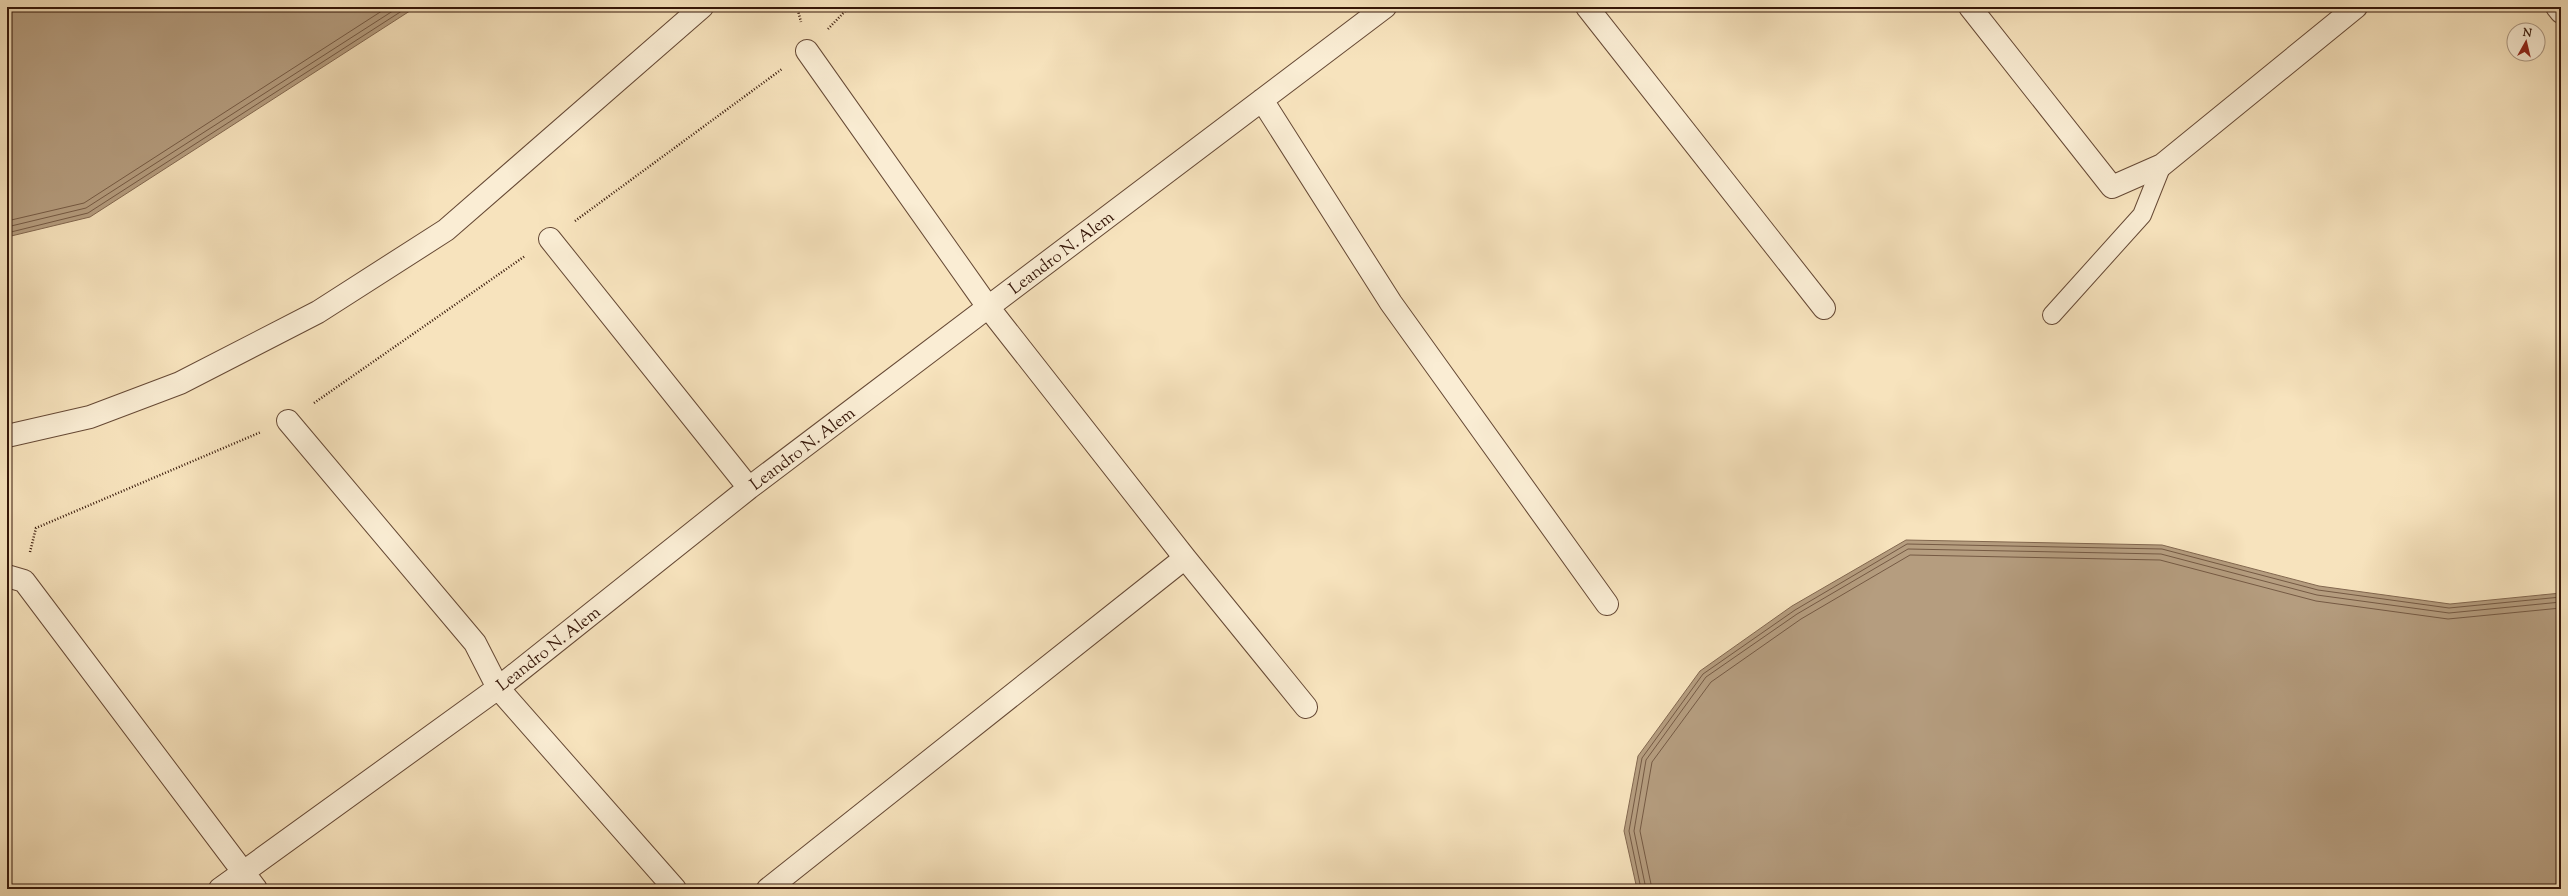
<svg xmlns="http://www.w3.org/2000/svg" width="2568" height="896" viewBox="0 0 2568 896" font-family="'Sorts Mill Goudy',serif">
<rect width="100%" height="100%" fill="#f7e3bd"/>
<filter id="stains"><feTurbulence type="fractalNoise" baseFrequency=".005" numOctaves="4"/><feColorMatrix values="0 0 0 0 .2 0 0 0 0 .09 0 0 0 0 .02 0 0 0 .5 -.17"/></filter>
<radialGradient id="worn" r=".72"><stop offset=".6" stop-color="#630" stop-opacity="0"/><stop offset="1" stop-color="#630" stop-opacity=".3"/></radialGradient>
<path fill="#b59d7f" stroke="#82674f" d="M7 7H416L90 217 7 237Z
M1906 540 2162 545 2319 586 2450 604 2561 593V889H1637L1624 831 1638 756 1700 671 1792 606Z"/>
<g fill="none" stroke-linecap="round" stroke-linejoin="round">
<path stroke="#755a44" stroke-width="1" d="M7 221 84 203 388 7
M7 227 86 208 399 7
M7 233 88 213 408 7
M1641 889 1629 831 1642 758 1703 674 1795 610 1907 544 2162 549 2318 590 2449 608 2561 597
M1646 889 1634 831 1646 760 1706 677 1797 614 1908 549 2161 554 2317 595 2449 613 2561 602
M1652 889 1640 831 1652 762 1711 682 1801 619 1910 555 2160 560 2316 601 2448 619 2561 608"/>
<g stroke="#664935" stroke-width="20">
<path id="service" d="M2052 315 2142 215 2162 165"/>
</g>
<g stroke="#664935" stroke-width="24">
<path id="minor" d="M1587 7 1824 308
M1970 7 2112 187 2162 165 2356 7
M2557 7 2561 12
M807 51 988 307 1185 558 1306 707
M1262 100 1391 303 1607 604
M550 239 749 488
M288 421 475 643 498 688 675 889
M7 436 90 417 180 383 318 312 446 230 702 7
M7 576 24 581 256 889
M220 889 498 688 749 488 1385 7
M768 889 1185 558"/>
</g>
<path stroke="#351608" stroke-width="2.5" stroke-dasharray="1 2" stroke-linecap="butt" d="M797 7 801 22
M828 29 849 7
M575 221 782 69
M314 403 525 256
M30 552 36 528 261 432"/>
<use href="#service" stroke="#faedd4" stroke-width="18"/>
<use href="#minor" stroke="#faedd4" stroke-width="22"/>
</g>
<g text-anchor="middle" stroke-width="3.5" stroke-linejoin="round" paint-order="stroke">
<g font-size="17" fill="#351608" stroke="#faedd4">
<text transform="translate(1061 252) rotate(-37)" y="6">Leandro N. Alem</text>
<text transform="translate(802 448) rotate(-37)" y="6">Leandro N. Alem</text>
<text transform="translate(548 648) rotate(-38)" y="6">Leandro N. Alem</text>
</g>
</g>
<rect width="2568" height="896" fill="none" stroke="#f7e3bd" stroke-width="24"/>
<rect x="8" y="8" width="2552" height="880" fill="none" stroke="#351608" stroke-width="2"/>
<rect x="12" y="12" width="2544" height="872" fill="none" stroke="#351608"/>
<g transform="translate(2526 42) rotate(8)"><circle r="19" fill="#faedd4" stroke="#ab9782"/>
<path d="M0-3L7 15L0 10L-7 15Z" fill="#8f2418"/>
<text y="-6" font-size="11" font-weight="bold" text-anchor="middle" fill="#351608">N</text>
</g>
<rect width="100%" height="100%" filter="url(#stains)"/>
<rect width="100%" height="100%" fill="url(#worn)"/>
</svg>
